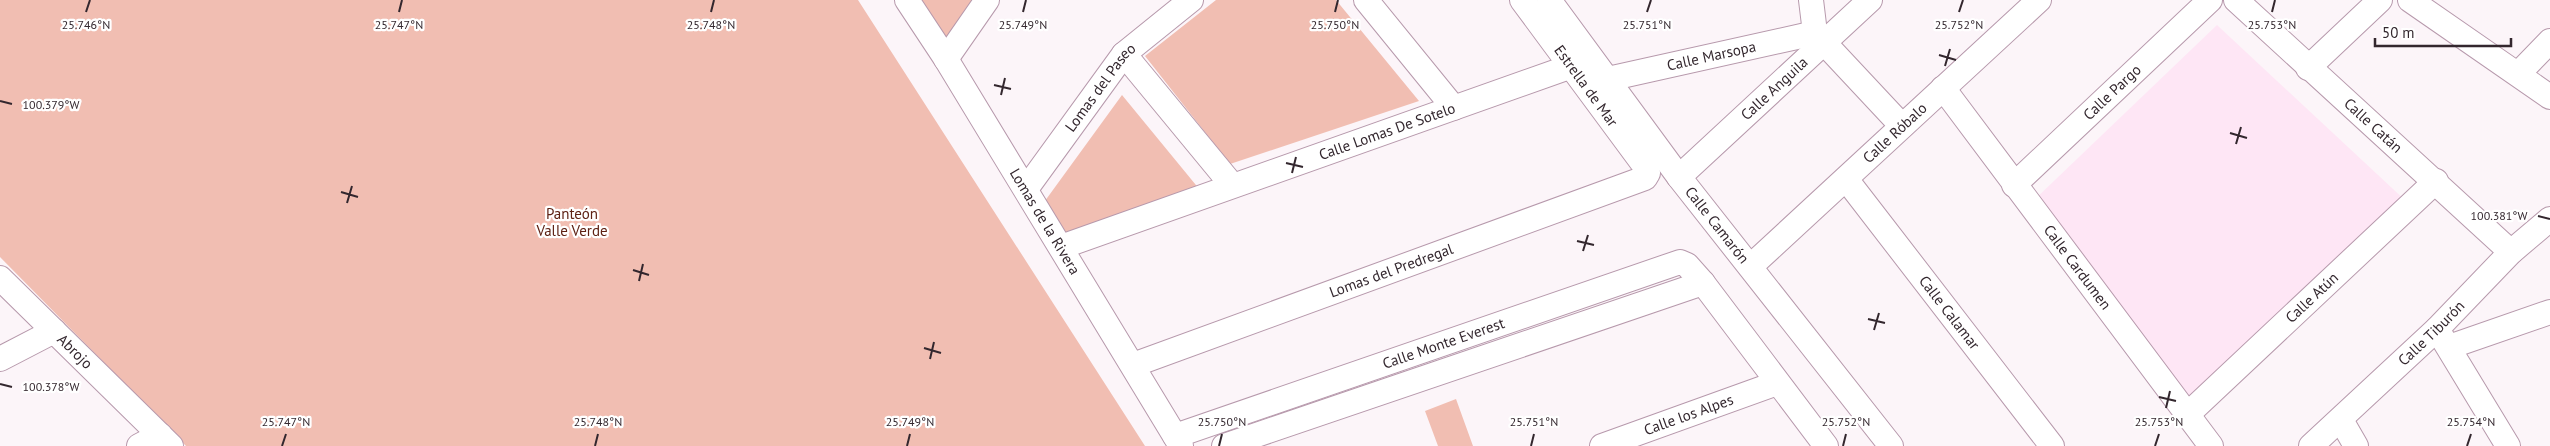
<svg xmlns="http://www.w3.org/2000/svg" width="2550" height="446" viewBox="0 0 2550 446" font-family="'PT Sans',sans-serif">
<rect width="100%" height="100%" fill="#fcf5f9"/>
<path fill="#fee6f5" d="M2217 25 2408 203 2190 408 2030 204Z"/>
<path fill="#f1beb2" d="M0 0H858L1145 446H186L0 257Z
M907 0H987L946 59Z
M1216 0H1336L1419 101 1230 164 1145 56Z
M1122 95 1200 190 1068 241 1042 205Z
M1456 399 1473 446H1438L1425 411Z"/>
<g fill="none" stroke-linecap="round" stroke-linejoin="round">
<g stroke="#b799ac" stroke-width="26">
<g id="minor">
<path id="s1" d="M907 0 946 59 1181 446"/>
<path d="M1366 0 1454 108"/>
<path id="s2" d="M1549 0 1679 177 1891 446"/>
<path d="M1811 0 1815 33 1902 126"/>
<path id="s3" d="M2236 0 2511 252"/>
<path d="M2410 0 2550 97"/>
<path d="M1124 54 1232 185"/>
<path d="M946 59 987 0"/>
<path d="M2308 68 2380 0"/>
<path d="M2519 73 2550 41"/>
<path id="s4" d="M1608 79 1815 33"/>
<path id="s5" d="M1943 88 2211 446"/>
<path id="s6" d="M1679 177 1870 0"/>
<path id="s7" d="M1846 179 2052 446"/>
<path id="s8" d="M2014 185 2210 0"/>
<path id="s9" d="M1026 189 1124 54 1191 0"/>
<path id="s10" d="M1061 247 1572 66"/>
<path id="s11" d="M1751 266 2039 0"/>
<path id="s12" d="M0 278 171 446"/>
<path d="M2437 329 2508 446"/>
<path d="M2449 347 2550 312"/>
<path d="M0 359 54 331"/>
<path id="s13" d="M1133 365 1645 178 1648 173 1647 169 1522 0"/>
<path id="s14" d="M2188 414 2436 181"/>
<path d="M2341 420 2356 446"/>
<path id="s15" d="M1175 436 1680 262 1687 265 1703 283 1826 446"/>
<path d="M139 446 160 435"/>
<path d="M1224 446 1703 283"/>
<path id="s16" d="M1602 446 1777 383"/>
<path id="s17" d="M2311 446 2437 329 2511 252 2550 219"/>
</g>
</g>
<use href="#minor" stroke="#fff" stroke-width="24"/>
</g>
<path fill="none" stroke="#33272e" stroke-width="2" d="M86 12 90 0M399 12 402 0M711 12 714 0M1023 12 1026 0M1335 12 1338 0M1647 12 1651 0M1959 12 1963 0M2272 12 2275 0M1939 55 1956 60M1945 66 1950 49M994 85 1011 89M1001 95 1005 78M0 101 12 104M2230 133 2247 138M2236 144 2241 127M1286 163 1303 167M1292 173 1296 157M341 192 358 197M347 203 352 186M2538 216 2550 219M1577 241 1594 245M1583 251 1588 235M633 270 649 275M639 281 643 264M1868 319 1885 323M1874 330 1879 313M924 348 941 353M930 359 934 342M0 384 12 387M2159 397 2176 401M2166 408 2170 391M282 446 286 434M595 446 598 434M907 446 910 434M1219 446 1222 434M1531 446 1534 434M1843 446 1846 434M2155 446 2159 434M2467 446 2471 434"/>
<g text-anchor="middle" stroke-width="4.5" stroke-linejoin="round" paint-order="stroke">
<g font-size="15" fill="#33272e" stroke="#fff">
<text dy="5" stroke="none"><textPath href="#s4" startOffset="106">Calle Marsopa</textPath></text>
<text transform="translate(1586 86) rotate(54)" y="5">Estrella de Mar</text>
<text dy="5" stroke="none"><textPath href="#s6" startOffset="130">Calle Anguila</textPath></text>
<text dy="5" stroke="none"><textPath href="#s9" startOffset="126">Lomas del Paseo</textPath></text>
<text dy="5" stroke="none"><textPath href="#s8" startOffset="135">Calle Pargo</textPath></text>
<text dy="5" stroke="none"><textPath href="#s3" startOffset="186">Calle Catán</textPath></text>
<text dy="5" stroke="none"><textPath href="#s10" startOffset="346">Calle Lomas De Sotelo</textPath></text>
<text dy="5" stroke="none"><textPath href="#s11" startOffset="196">Calle Róbalo</textPath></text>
<text dy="5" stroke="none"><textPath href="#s1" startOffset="261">Lomas de la Rivera</textPath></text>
<text dy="5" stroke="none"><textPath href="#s2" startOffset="281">Calle Camarón</textPath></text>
<text dy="5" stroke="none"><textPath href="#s5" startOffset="224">Calle Cardumen</textPath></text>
<text dy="5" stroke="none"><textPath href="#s13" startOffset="275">Lomas del Predregal</textPath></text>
<text dy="5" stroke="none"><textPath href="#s14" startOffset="170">Calle Atún</textPath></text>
<text dy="5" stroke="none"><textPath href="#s7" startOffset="169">Calle Calamar</textPath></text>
<text dy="5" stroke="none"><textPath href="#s17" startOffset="165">Calle Tiburón</textPath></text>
<text dy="5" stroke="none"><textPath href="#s15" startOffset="284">Calle Monte Everest</textPath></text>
<text dy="5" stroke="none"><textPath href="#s12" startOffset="105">Abrojo</textPath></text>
<text dy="5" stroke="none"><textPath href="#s16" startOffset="92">Calle los Alpes</textPath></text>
</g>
<g font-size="15" fill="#5e2214" stroke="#fff">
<text x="572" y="219">Panteón<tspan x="572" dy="17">Valle Verde</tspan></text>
</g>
</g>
<g font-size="12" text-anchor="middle" fill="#33272e" stroke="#fff" stroke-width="4.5" stroke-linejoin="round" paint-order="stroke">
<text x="86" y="29">25.746°N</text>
<text x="399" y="29">25.747°N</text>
<text x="711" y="29">25.748°N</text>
<text x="1023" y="29">25.749°N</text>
<text x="1335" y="29">25.750°N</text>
<text x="1647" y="29">25.751°N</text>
<text x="1959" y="29">25.752°N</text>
<text x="2272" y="29">25.753°N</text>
<text x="51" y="109">100.379°W</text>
<text x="2499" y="220">100.381°W</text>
<text x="51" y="391">100.378°W</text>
<text x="286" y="426">25.747°N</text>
<text x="598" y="426">25.748°N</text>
<text x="910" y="426">25.749°N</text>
<text x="1222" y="426">25.750°N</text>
<text x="1534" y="426">25.751°N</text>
<text x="1846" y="426">25.752°N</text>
<text x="2159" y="426">25.753°N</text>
<text x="2471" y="426">25.754°N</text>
</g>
<path d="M2375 38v8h136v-8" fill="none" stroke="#33272e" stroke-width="2.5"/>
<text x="2382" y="38" font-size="15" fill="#33272e" stroke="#ffffff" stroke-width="4" paint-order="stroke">50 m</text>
</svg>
